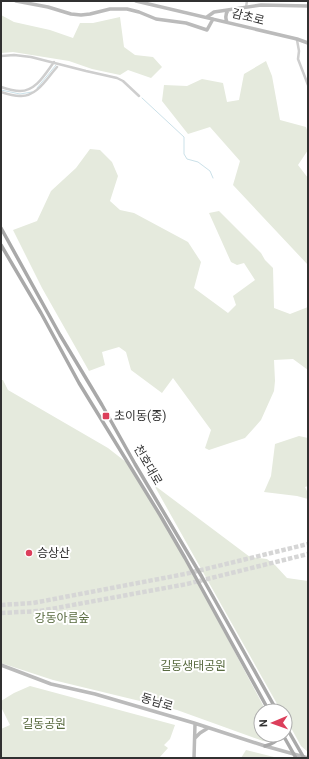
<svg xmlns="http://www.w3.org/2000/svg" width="309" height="759" viewBox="0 0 309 759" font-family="Roboto,'Noto Sans KR',sans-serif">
<rect width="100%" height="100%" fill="#fff"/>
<path fill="#e5eadd" d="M1 15 14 22 50 30 73 38 80 23H93L120 17 124 47 135 55 153 57 162 67 151 78 128 70 120 75 92 69 69 61 13 52 1 53Z
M266 61 272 76 280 120 306 127 308 133V150L298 165 308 178V265L233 185 240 161 210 127 188 134 162 101 164 85 187 86 202 79 223 83 227 102 239 100 244 74Z
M90 149 100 150 112 162 118 176 110 201 120 210 134 213 188 242 201 262 194 288 228 313 236 305 233 296 255 280 244 263 237 265 231 262 209 213 219 211 261 253 265 260 273 268 274 308 290 314 308 307V370L293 359 274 360 275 381 274 391 261 420 245 438 209 450 205 448 211 430 173 378 162 393 131 370 126 352 119 347 102 352 105 365 89 371 42 288 13 230 37 221 51 191 76 168Z
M1 380H3L8 390 108 448 131 466 196 579 266 711H261V735H277L276 739 272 742 263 741 177 710 53 680 1 663Z
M299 436 308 438V486L305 487 308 493V499L297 496 264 492 271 476 275 444Z
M154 485 250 557 267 559 275 565 287 578 308 581V752L301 746 285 717V711H281Z
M30 686 175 725 170 739 164 745 168 748 159 758H1V729L10 725 1 707V701L14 693Z
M246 750 278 758H241Z"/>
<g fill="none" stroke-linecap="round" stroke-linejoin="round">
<path stroke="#cbe1e9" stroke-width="1" d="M37 88 56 65
M1 90 20 94 32 92
M142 98 184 137V154L187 159 198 162 210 171 213 178"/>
<path stroke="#d6d6d6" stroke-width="4.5" stroke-dasharray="4.5 2" stroke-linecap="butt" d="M1 605 33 603 185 574 308 544
M1 613 40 611 187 584 308 554"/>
<path stroke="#cecece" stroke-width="2.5" d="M246 7 247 1
M297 40 299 51 298 59 308 85
M1 56 14 55 31 57 86 71 117 78 123 81 139 96
M1 87C7 89 14 91 20 91 36 91 45 74 54 62
M1 92C7 94 14 96 20 96 37 97 47 78 57 67"/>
<path stroke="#bbb" stroke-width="3.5" d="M16 1 48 7 71 14 81 15 90 14 110 9H127L139 12 156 19 186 23 207 30 213 19
M136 1 297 39 308 43
M207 17 214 12 261 5 308 6
M227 22C225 18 225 15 228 10
M1 665 51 684 95 694 194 723 265 746 308 758
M195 738 200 733 208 728
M194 758 195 724"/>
<path stroke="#a9a9a9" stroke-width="3.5" d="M1 228 60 335 102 405 135 464 202 577 277 711
M1 245 41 313 79 383 160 515 185 558 269 711
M285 725 304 758
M283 735 296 758
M265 746C272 744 277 742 279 735"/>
</g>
<g fill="#dc3f5b" stroke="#fff" stroke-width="1.5">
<rect x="102" y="412" width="8" height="8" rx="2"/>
<circle cx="29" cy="553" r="4"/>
</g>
<g text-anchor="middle" stroke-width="4" stroke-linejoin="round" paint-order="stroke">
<g font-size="12" fill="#313131" stroke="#fff">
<text transform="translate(248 17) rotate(14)" y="4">감초로</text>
<text transform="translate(148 465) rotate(60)" y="4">천호대로</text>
<text transform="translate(157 702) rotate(17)" y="4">동남로</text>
</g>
<g font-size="12" fill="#313131" stroke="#fff" text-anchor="start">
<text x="114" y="420">초이동(중)</text>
<text x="37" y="557">승상산</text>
</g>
<g font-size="12" fill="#596b40" stroke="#fff">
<text x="62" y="622">강동아름숲</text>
<text x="193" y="670">길동생태공원</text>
<text x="44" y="728">길동공원</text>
</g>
</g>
<rect width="309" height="759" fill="none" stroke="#313131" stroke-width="4"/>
<g transform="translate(273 723) rotate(268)"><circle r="19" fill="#ffffff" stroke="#adadad"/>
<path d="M0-3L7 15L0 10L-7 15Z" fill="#dc3f5b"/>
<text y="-6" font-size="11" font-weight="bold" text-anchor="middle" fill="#313131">N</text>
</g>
</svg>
